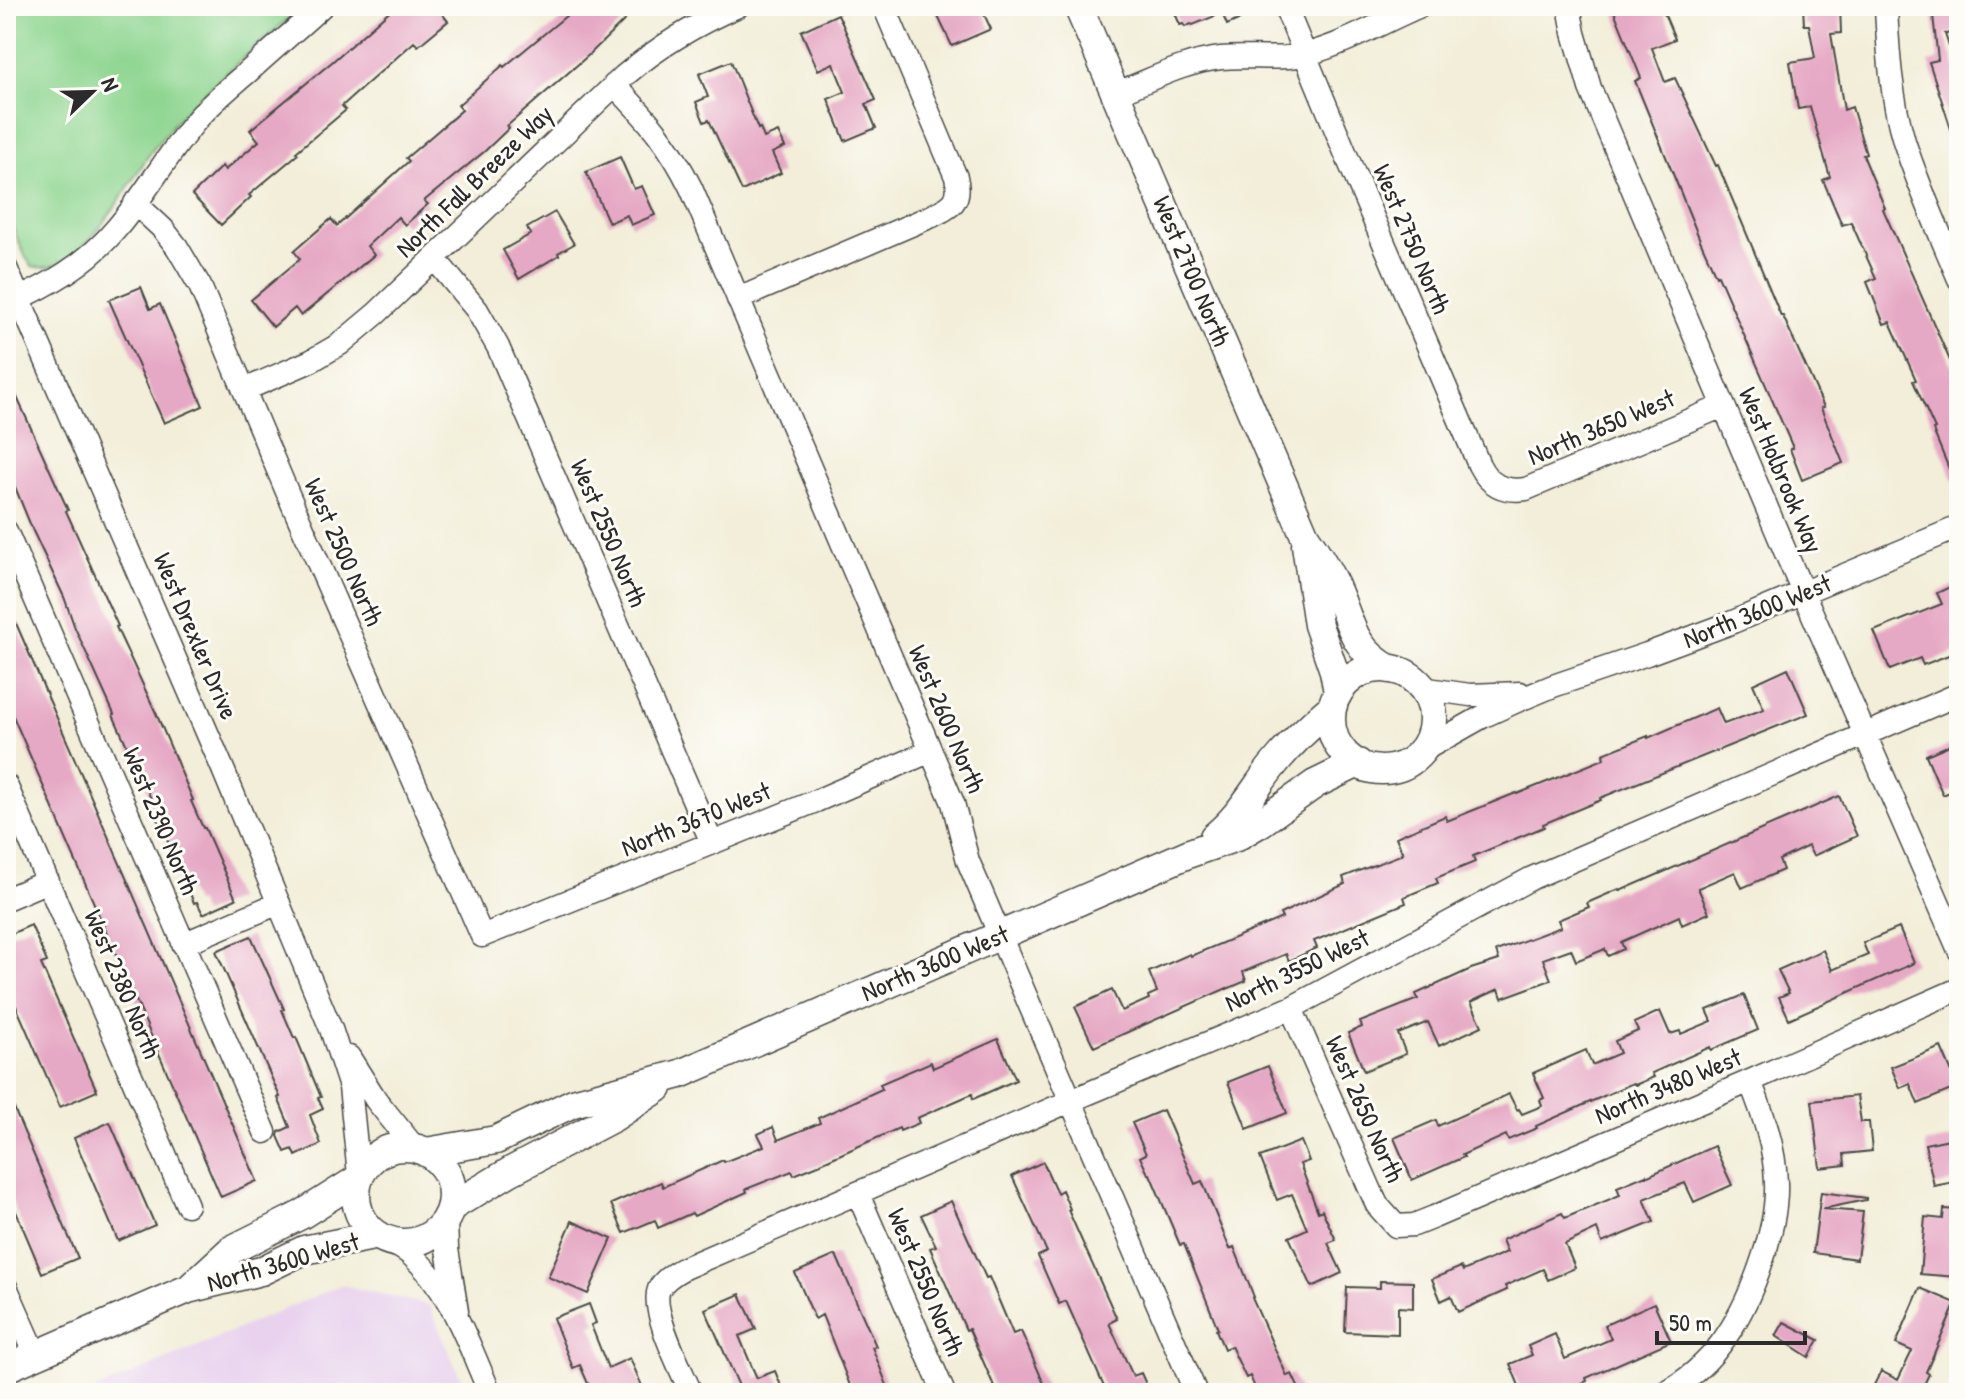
<svg xmlns="http://www.w3.org/2000/svg" width="1965" height="1399" viewBox="0 0 1965 1399" font-family="'Patrick Hand',sans-serif">
<rect width="100%" height="100%" fill="#fdfcf7"/>
<filter id="ink" filterUnits="userSpaceOnUse"><feTurbulence type="fractalNoise" baseFrequency=".0125" numOctaves="2"/><feDisplacementMap in="SourceGraphic" scale="16" xChannelSelector="R" yChannelSelector="G"/><feConvolveMatrix kernelMatrix="1 2 1 2 8 2 1 2 1" color-interpolation-filters="sRGB"/></filter>
<filter id="wash" filterUnits="userSpaceOnUse"><feTurbulence type="fractalNoise" baseFrequency=".006" numOctaves="4" result="noise"/><feDisplacementMap in="SourceGraphic" scale="32" xChannelSelector="R" yChannelSelector="G"/><feGaussianBlur stdDeviation="1.8" result="paint"/><feColorMatrix in="noise" values="0 0 0 0 0 0 0 0 0 0 0 0 0 0 0 0 0 1.4 0 .05"/><feComposite in="paint" operator="in"/></filter>
<g filter="url(#wash)">
<rect width="100%" height="100%" fill="#f2eed9"/>
<path fill="#e8d2ee" d="M341 1285 429 1305 467 1393H88Z"/>
<path fill="#8fd691" stroke="#5d805e" stroke-width="2" d="M6 6H303C263 41 222 75 184 112 172 125 160 141 149 155 127 186 78 281 32 266L26 258 6 212Z"/>
<g id="blocks">
<path fill="#e6a9c5" d="M395 6H436L448 21 418 46 414 42 342 106 346 110 296 152 298 154 249 195 251 197 221 225 192 195 222 166 225 170 259 141 250 130 332 62Z
M578 6H639L591 53 507 126 509 128 485 151 424 201 428 204 405 225 398 217 367 246 374 255 301 316 295 308 273 327 251 300 300 259 294 251 331 219 337 226 409 161 406 158 462 110 458 105 503 65 504 67Z
M933 6H980L991 29 952 46Z
M1172 6H1271L1227 25 1222 13 1193 25 1191 24 1185 27 1183 24 1180 25Z
M1612 6H1661L1675 39 1652 48 1665 82 1675 78 1716 166 1718 165 1781 316H1783L1824 407 1821 408 1843 463 1802 480 1790 449 1793 448 1718 275 1716 276 1700 240 1635 81 1641 78Z
M1803 6H1840L1841 33 1831 34 1844 110 1852 107 1866 154 1863 155 1885 208 1883 209 1959 381V493L1933 430 1935 429 1913 381 1916 380 1890 322 1884 324 1867 282 1876 278 1851 222 1842 225 1823 180 1830 177 1810 107 1798 109 1790 62 1815 58 1809 25H1804Z
M1932 6H1959V22L1955 23 1956 33 1945 34 1956 68 1959 67V143L1956 144 1929 62 1938 60Z
M838 14 876 100 866 104 876 128 845 141 828 99 845 92 833 63 818 70 801 31Z
M731 61 758 129 760 128 764 138 778 132 785 147 772 153 781 173 742 191 709 120 704 122 696 102 708 97 699 74Z
M620 157 634 189 642 186 655 215 631 225 627 215 609 223 586 172Z
M555 212 574 244 558 253 559 255 519 279 503 250 531 234 527 228Z
M141 287 150 309 160 304 203 406 164 423 109 300Z
M6 373 68 510 66 511 118 626 116 627 156 713 193 800 191 801 203 828H205L236 899 203 914 197 902 194 903 188 889 190 888 169 844 150 802 152 801 113 715 114 714 75 628 64 597 33 531 6 465Z
M1954 585 1959 597V651L1923 665 1920 658 1890 670 1874 631 1942 604 1937 593Z
M6 600 257 1181 221 1197 6 700Z
M1788 668 1808 714 1600 798 1601 800 1543 824 1544 827 1473 856 1475 862 1436 878 1438 883 1404 897 1406 903 1314 941 1317 948 1289 961 1286 954 1243 972 1246 981 1227 989V988L1094 1047 1075 1007 1112 990 1122 1011 1149 999 1148 996 1157 992 1149 972 1190 954 1191 956 1282 918 1280 914 1345 884 1343 877 1403 854 1396 837 1445 816 1447 821 1516 793 1517 794 1604 759 1603 754 1648 736V738L1717 708 1724 724 1764 709 1753 684Z
M1959 741V788L1943 795 1926 755Z
M1839 796 1857 836 1813 856 1808 846 1779 860 1783 870 1742 888 1735 872 1698 888 1709 913 1682 925 1679 916 1621 942 1624 949 1608 956 1605 949 1576 961 1571 949 1543 959 1551 980 1502 998 1499 989 1471 1002 1482 1026 1439 1046 1428 1022 1398 1034 1406 1054 1364 1071 1348 1033 1362 1027 1360 1022 1418 999 1416 994 1471 969 1499 960 1496 951 1561 927 1558 920 1589 907 1587 903 1619 889 1620 891Z
M31 925 47 962 41 964 97 1091 60 1107 6 983V936Z
M1899 928 1914 963 1789 1019 1779 997 1789 993 1778 970 1823 950 1832 970 1868 955 1863 943Z
M251 936 284 1009 282 1010 294 1038 296 1037 321 1097 318 1098 323 1109 310 1115 321 1144 296 1156 293 1149 285 1152 278 1136 279 1132 290 1127 278 1098 280 1097 216 951Z
M1744 995 1758 1030 1711 1050 1710 1047 1652 1073 1654 1077 1635 1085 1633 1083 1536 1126 1537 1128 1508 1140 1506 1135 1462 1155 1464 1157 1412 1180 1394 1138 1436 1120 1438 1126 1509 1094 1517 1110 1519 1109 1522 1114 1542 1106 1540 1100 1544 1098 1533 1073 1586 1050 1592 1065 1620 1053 1615 1041 1638 1031 1634 1023 1660 1011 1670 1034 1680 1031 1681 1034 1712 1021 1707 1010Z
M998 1039 1016 1080 973 1099 972 1094 917 1118 919 1123 900 1131 899 1128 821 1163V1164L794 1175 792 1171 746 1189 747 1192 694 1216 692 1213 658 1228 655 1220 624 1233 611 1204 661 1182 663 1187 723 1160 724 1162 764 1146 758 1134 773 1127 778 1140 820 1123 818 1118 882 1089 880 1084 931 1062 933 1068Z
M1941 1047 1958 1087 1918 1104 1910 1084 1900 1088 1891 1067Z
M1268 1066 1287 1113 1247 1129 1228 1082Z
M6 1090 78 1258 42 1273 6 1188Z
M1857 1096 1861 1122H1869L1872 1151 1844 1154 1845 1165 1820 1168 1812 1101Z
M1163 1110 1195 1184 1202 1181 1230 1249 1234 1247 1254 1297 1252 1298 1287 1376 1292 1374 1301 1393H1250L1256 1390 1250 1376 1246 1378 1231 1346 1224 1349 1216 1330 1218 1329 1184 1244 1180 1245 1150 1174H1148L1140 1157 1146 1154 1132 1123Z
M110 1122 155 1225 118 1241 74 1138Z
M1959 1137V1181L1934 1186 1925 1144Z
M1301 1141 1309 1161 1300 1164 1318 1212 1322 1210 1336 1240 1328 1243 1342 1273 1312 1287 1289 1237 1307 1229 1292 1194 1277 1200 1260 1157Z
M1714 1146 1732 1185 1694 1202 1685 1183 1644 1199 1654 1222 1602 1243 1597 1229 1565 1244 1575 1268 1548 1280 1543 1269 1505 1286 1507 1290 1458 1312 1451 1296 1441 1301 1432 1279 1461 1267 1463 1271 1507 1252 1502 1240 1562 1213 1565 1218 1620 1195 1617 1187 1646 1175V1177Z
M1043 1162 1057 1193 1062 1190 1070 1209 1068 1210 1117 1319 1109 1323 1133 1376 1141 1373 1150 1393H1095L1105 1389 1066 1301 1059 1304 1038 1256 1047 1252 1012 1176Z
M1821 1192 1866 1198V1200L1822 1209 1863 1212 1857 1259 1813 1253Z
M951 1201 986 1278 989 1277 1013 1334 1021 1331 1048 1393H997L969 1329 966 1330 930 1248 936 1246 921 1215Z
M1944 1209 1959 1210 1957 1277 1920 1274 1925 1217 1943 1219Z
M572 1221 612 1239 588 1294 548 1277Z
M836 1255 876 1346 872 1347 890 1393H853L822 1315 815 1319 795 1273Z
M1380 1281 1413 1282V1308L1398 1307V1334L1345 1332 1347 1287 1380 1288Z
M1920 1288 1956 1303 1926 1372 1929 1374 1921 1391 1925 1393H1870L1881 1371 1898 1380 1912 1351 1896 1344Z
M740 1294 756 1329 739 1336 752 1367 757 1378 775 1371 784 1393H723L739 1386 705 1309Z
M1654 1303 1671 1341 1586 1378 1587 1381 1558 1393H1522L1510 1364 1532 1355 1528 1346 1555 1334 1565 1359 1611 1339 1605 1325Z
M589 1304 596 1323 591 1325 608 1368 630 1358 645 1393H592L580 1365 573 1368 553 1318Z
M1784 1322 1819 1340 1809 1357 1776 1336Z"/>
</g>
</g>
<g filter="url(#ink)">
<use href="#blocks" fill-opacity="0" stroke="#494845" stroke-width="2"/>
<g fill="none" stroke-linecap="round" stroke-linejoin="round">
<g stroke="#494845" stroke-width="25">
<path id="minor" d="M1285 6 1347 157 1479 465C1489 485 1503 492 1526 489L1723 406
M1569 6 1574 33 1590 88 1785 551 1959 950
M1886 6C1888 51 1891 97 1904 141 1919 188 1940 234 1959 279
M614 85C648 119 670 145 691 188L953 803 968 861 1196 1393
M1117 93C1151 80 1184 62 1221 58 1250 55 1278 61 1307 54 1346 44 1382 22 1420 6
M135 203 163 229 177 247 200 286 288 494 482 936 816 801 931 751
M434 258 477 310 498 347 712 843
M6 268 222 767 331 1029 350 1087 359 1175
M738 299 932 216C952 206 962 201 956 177L884 6
M7 304C48 286 87 264 116 229 147 193 169 151 200 116 215 100 232 85 249 71 273 49 298 28 322 6
M244 390 311 361 340 344 377 313 624 76C659 46 696 24 738 6
M6 531 265 1132
M1421 688 1470 695 1520 693
M1420 752 1482 717 1517 701 1553 686 1647 654 1728 624 1959 527
M6 785 187 1205
M6 899 48 881
M183 944 279 903
M1291 1008 1377 1205 1396 1226 1414 1225 1434 1217 1750 1081 1959 989
M349 1057 376 1100 414 1147
M858 1194 944 1393
M446 1219 447 1249 457 1311
M389 1241C396 1245 404 1249 410 1254 451 1289 469 1346 490 1393
M6 1287 36 1355
M691 1393C682 1371 650 1311 659 1289 664 1279 675 1273 684 1268L1070 1101 1291 1008 1532 878 1959 694
M1664 1393C1685 1382 1706 1364 1720 1345 1749 1307 1778 1231 1776 1183 1775 1147 1763 1114 1750 1081"/>
</g>
<g stroke="#494845" stroke-width="31">
<path id="tertiary" d="M1078 6 1305 536C1315 550 1324 564 1332 580 1351 617 1348 646 1389 669
M1306 545 1318 625 1334 671 1338 692
M1331 719a51 51 0 1 1 102 0a51 51 0 1 1-102 0Z
M1214 837C1238 818 1252 793 1270 769 1288 746 1309 726 1332 707
M356 1195a48 48 0 1 1 96 0a48 48 0 1 1-96 0Z
M426 1152 496 1140 573 1103 680 1074 1190 853 1236 837 1260 823 1315 784 1358 763
M451 1207 511 1171 614 1117 658 1088
M192 1286 231 1250 301 1215 358 1179
M6 1368 188 1289 261 1271 304 1250 378 1235"/>
</g>
<use href="#minor" stroke="#fff" stroke-width="22"/>
<use href="#tertiary" stroke="#fff" stroke-width="28"/>
</g>
</g>
<g text-anchor="middle" stroke-width="6" stroke-linejoin="round" paint-order="stroke">
<g font-size="26" fill="#2b2b2b" stroke="#fdfcf7">
<text transform="translate(474 181) rotate(-44)" y="9">North Fall Breeze Way</text>
<text transform="translate(1412 239) rotate(67)" y="9">West 2750 North</text>
<text transform="translate(1192 271) rotate(67)" y="9">West 2700 North</text>
<text transform="translate(1601 427) rotate(-23)" y="9">North 3650 West</text>
<text transform="translate(1781 470) rotate(67)" y="9">West Holbrook Way</text>
<text transform="translate(609 533) rotate(67)" y="9">West 2550 North</text>
<text transform="translate(344 552) rotate(66)" y="9">West 2500 North</text>
<text transform="translate(1757 611) rotate(-22)" y="9">North 3600 West</text>
<text transform="translate(196 636) rotate(67)" y="9">West Drexler Drive</text>
<text transform="translate(947 719) rotate(67)" y="9">West 2600 North</text>
<text transform="translate(696 819) rotate(-22)" y="9">North 3670 West</text>
<text transform="translate(161 821) rotate(67)" y="9">West 2390 North</text>
<text transform="translate(935 963) rotate(-23)" y="9">North 3600 West</text>
<text transform="translate(1297 970) rotate(-26)" y="9">North 3550 West</text>
<text transform="translate(123 984) rotate(67)" y="9">West 2380 North</text>
<text transform="translate(1668 1086) rotate(-23)" y="9">North 3480 West</text>
<text transform="translate(1365 1109) rotate(66)" y="9">West 2650 North</text>
<text transform="translate(283 1262) rotate(-16)" y="9">North 3600 West</text>
<text transform="translate(926 1282) rotate(67)" y="9">West 2550 North</text>
</g>
</g>
<rect width="1965" height="1399" fill="none" stroke="#fdfcf7" stroke-width="32"/>
<g transform="translate(92 92) rotate(67)" stroke="#fdfcf7" stroke-width="6" paint-order="stroke">
<path d="M0-6L14 30L0 20L-14 30Z" fill="#2b2b2b"/>
<text y="-12" font-size="22" font-weight="bold" text-anchor="middle" fill="#2b2b2b">N</text>
</g>
<path d="M1657 1331v12h148v-12" fill="none" stroke="#2b2b2b" stroke-width="4"/>
<text x="1669" y="1331" font-size="24" fill="#2b2b2b" stroke="#fdfcf7" stroke-width="6" paint-order="stroke">50 m</text>
</svg>
